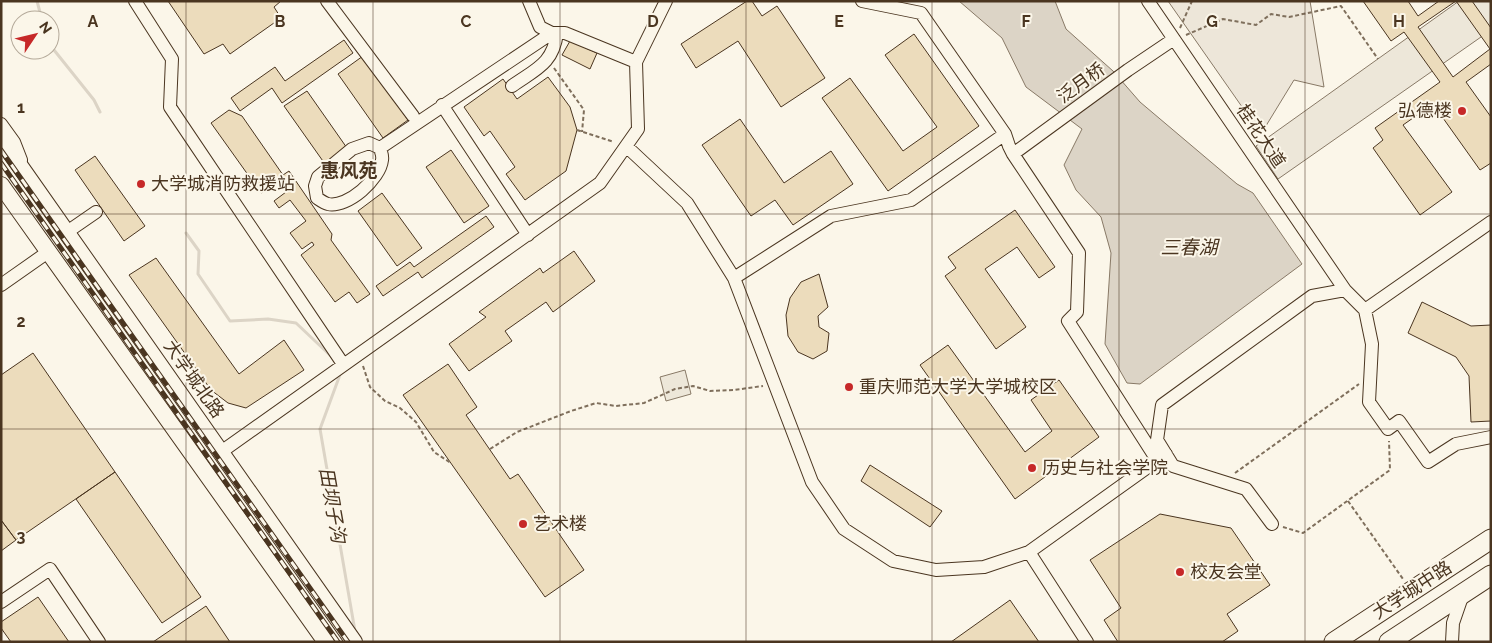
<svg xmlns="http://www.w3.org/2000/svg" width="1492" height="643" viewBox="0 0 1492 643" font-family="Raleway,'Noto Sans SC',sans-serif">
<rect width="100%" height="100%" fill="#fbf6e9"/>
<path fill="#ede6d9" stroke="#887966" d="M1168 1H1310L1324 87 1294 80 1261 134Z"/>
<path fill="#ede7d9" stroke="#887966" d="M1459 1H1491V30L1278 179 1256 146Z
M685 370 691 394 666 401 660 377Z"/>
<path fill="#dcd4c6" stroke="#887966" d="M959 1H1055L1066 29 1113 71 1140 102 1237 184 1253 193 1302 264 1140 384 1127 383 1105 344 1111 253 1101 217 1076 190 1064 165 1082 129 1026 87 1002 38Z"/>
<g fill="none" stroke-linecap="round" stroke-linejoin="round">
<path stroke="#dcd4c6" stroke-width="3" d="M37 1 42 20
M50 45 94 100 100 112
M186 233 199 251 198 274 230 321 268 319 296 323 333 358
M341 372 320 429 355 631"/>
</g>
<path fill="#ecdcbc" stroke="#4a3520" d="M168 1H281L274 7 281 18 230 54 223 44 204 54Z
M747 1H752L762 16 777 6 825 78 781 107 738 41 696 68 681 44Z
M1363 1H1408L1418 16 1439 1H1456L1418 27 1453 77 1490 49 1456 1H1472L1491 28V64L1466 82 1491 117V163L1480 170 1433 104 1403 125 1452 192 1420 215 1373 148 1383 140 1375 128 1440 82 1404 32 1391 41Z
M914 34 979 126 888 191 822 98 850 78 903 151 937 127 885 55Z
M344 40 353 53 282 103 272 88 240 111 231 98 275 67 285 81Z
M570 41 597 53 590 69 562 55Z
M363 56 408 120 383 138 338 74Z
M548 77 570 107 577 130 566 171 525 200 506 174 515 167 490 131 484 136 464 107 503 79 517 99Z
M307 91 347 148 325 164 284 106Z
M229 110 242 116 283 175 289 171 332 234 331 240 370 294 357 303 349 292 335 302 301 255 314 245 312 242 302 249 290 233 306 221 290 200 279 208 274 201 286 192 278 181 261 193 211 123Z
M740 119 784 183 831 151 853 184 793 225 775 200 751 216 702 145Z
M451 150 489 206 464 223 426 167Z
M95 156 145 226 124 241 75 170Z
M382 193 422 248 397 266 358 211Z
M1015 210 1055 267 1039 278 1017 247 985 269 1026 327 996 349 945 276 956 268 948 257Z
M486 216 494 227 422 278 418 272 383 296 376 286 410 262 414 267Z
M574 251 595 281 553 312 546 302 505 331 512 341 469 371 449 344 486 317 479 312 540 268 543 273Z
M156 258 239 374 284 340 304 370 246 408 228 403 211 390 129 275Z
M819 274 828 307 818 316 819 327 829 333 827 351 813 359 798 352 788 336 786 315 790 298 801 282Z
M1422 302 1471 326 1491 325V421L1471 422 1469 376 1456 357 1408 333Z
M948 345 1025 452 1052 431 1031 400 1059 380 1099 437 1015 499 920 365Z
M33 353 115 472 16 540 1 520V375Z
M448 364 477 407 466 415 510 479 518 474 584 570 545 597 403 395Z
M870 465 942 511 930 527 861 481Z
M115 472 201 597 162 623 76 499Z
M1160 514 1231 528 1270 585 1227 614 1238 631 1222 642H1118L1104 620 1121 608 1090 560Z
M1 520 16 540 1 551Z
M38 597 69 642H11L1 628V622Z
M1010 600 1039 642H951Z
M206 606 230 642H153Z"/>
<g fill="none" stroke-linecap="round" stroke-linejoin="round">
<g stroke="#4a3520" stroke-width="14">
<path id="minor" d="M135 1 172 59 170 107 343 364
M327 1 413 116
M529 1 540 27 552 33H565L636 62
M862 1 921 13 1005 134 1009 146 1013 154 1079 253 1077 312 1068 321 1157 460
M1148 1 1345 290
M512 86C536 69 553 64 557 33
M442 105 528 235
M1 124 14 142 21 160
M626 146 687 203 734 278 812 482 844 529 893 561 936 570 984 567 1029 552 1166 454
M380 148C381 152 383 156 382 160 380 179 348 208 328 204 324 203 320 200 317 198L315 186 318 177 352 149 369 143 380 148 552 33
M1013 154 1128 70 1174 39
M1491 222 1365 310 1372 344 1369 402 1388 429 1399 421 1428 462 1456 444 1491 437
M67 232 96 212
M734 278 831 216 911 200 1005 134
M1 285 48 252
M221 452 600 183 638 129 636 62 666 1
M1272 524 1246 489 1173 466 1157 440 1162 405 1312 296 1345 290 1365 310
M1029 552 1087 642
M1 602 50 569 99 642
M1452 642 1453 623 1463 594"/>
</g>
<g stroke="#4a3520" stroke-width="18">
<path id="major" d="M1 139 354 642
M1 185 326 642"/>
</g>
<g stroke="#4a3520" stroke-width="21">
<path id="highway" d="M1334 642 1491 539
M1389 642 1491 575"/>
</g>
<path stroke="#7f6f5c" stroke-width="2" stroke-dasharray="4 2.5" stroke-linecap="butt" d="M1180 28 1192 1
M1186 35 1223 19 1256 25 1271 14 1289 17 1341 6 1378 59
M554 68 584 110 582 132
M577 130 614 142
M363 366 370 387 385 401 400 408 416 422 434 452 451 463
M490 449 517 432 571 411 596 403 616 406 644 403 675 389 693 386 710 391 734 390 763 386
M1235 473 1359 384
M1348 501 1403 579
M1283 527 1303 533 1390 470 1389 441"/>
<use href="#minor" stroke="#fbf6e9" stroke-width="12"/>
<use href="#major" stroke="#fbf6e9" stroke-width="16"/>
<use href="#highway" stroke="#fbf6e9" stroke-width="19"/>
<g stroke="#4a3520" stroke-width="5">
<path id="rail" d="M1 150 348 642
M1 163 338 642"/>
</g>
<use href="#rail" stroke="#fbf6e9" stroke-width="3" stroke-dasharray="9" stroke-linecap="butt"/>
</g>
<path fill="none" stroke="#4a3520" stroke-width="1" stroke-opacity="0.55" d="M186 1V642M373 1V642M560 1V642M746 1V642M932 1V642M1119 1V642M1305 1V642M1 214H1491M1 429H1491"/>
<g fill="#c62828" stroke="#fbf6e9" stroke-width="2">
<circle cx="1462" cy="111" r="5"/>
<circle cx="141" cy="184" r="5"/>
<circle cx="849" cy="387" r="5"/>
<circle cx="1032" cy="468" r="5"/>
<circle cx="523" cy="524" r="5"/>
<circle cx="1180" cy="572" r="5"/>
</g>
<g text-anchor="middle" stroke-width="4" stroke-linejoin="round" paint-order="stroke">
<g font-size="18" fill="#4a3520" stroke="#fbf6e9">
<text transform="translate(1081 83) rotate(-36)" y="6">泛月桥</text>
<text transform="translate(1261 136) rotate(56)" y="6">桂花大道</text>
<text transform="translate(194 379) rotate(55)" y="6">大学城北路</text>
<text transform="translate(1412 590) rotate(-33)" y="6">大学城中路</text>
</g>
<g font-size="18" fill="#4a3520" stroke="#fbf6e9" text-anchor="start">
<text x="1452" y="117" text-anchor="end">弘德楼</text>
<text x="151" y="190">大学城消防救援站</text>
<text x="859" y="393">重庆师范大学大学城校区</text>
<text x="1042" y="474">历史与社会学院</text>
<text x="533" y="530">艺术楼</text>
<text x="1190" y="578">校友会堂</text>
</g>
<g font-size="19" font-weight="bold" fill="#4a3520" stroke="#fbf6e9">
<text x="349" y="177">惠风苑</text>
</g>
<g font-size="19" font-style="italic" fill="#4a3520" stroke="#fbf6e9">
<text x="1189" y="254">三春湖</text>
<text transform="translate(333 505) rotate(80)" y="7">田坝子沟</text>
</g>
</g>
<g font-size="16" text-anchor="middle" font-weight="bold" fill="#4a3520" stroke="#fbf6e9" stroke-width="4" stroke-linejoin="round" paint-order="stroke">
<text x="93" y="27">A</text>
<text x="280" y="27">B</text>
<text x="466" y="27">C</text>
<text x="653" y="27">D</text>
<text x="839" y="27">E</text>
<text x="1026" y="27">F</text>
<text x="1212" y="27">G</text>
<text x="1399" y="27">H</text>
<text x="21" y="113">1</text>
<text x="21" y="327">2</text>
<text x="21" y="542">3</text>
</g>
<rect width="1492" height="643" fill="none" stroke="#4a3520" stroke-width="5"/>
<g transform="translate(35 35) rotate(55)"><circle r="24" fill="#fbf6e9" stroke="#b4a999"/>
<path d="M0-4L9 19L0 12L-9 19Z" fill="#c62828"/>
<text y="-8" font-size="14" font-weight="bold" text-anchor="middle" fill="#4a3520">N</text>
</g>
</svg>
